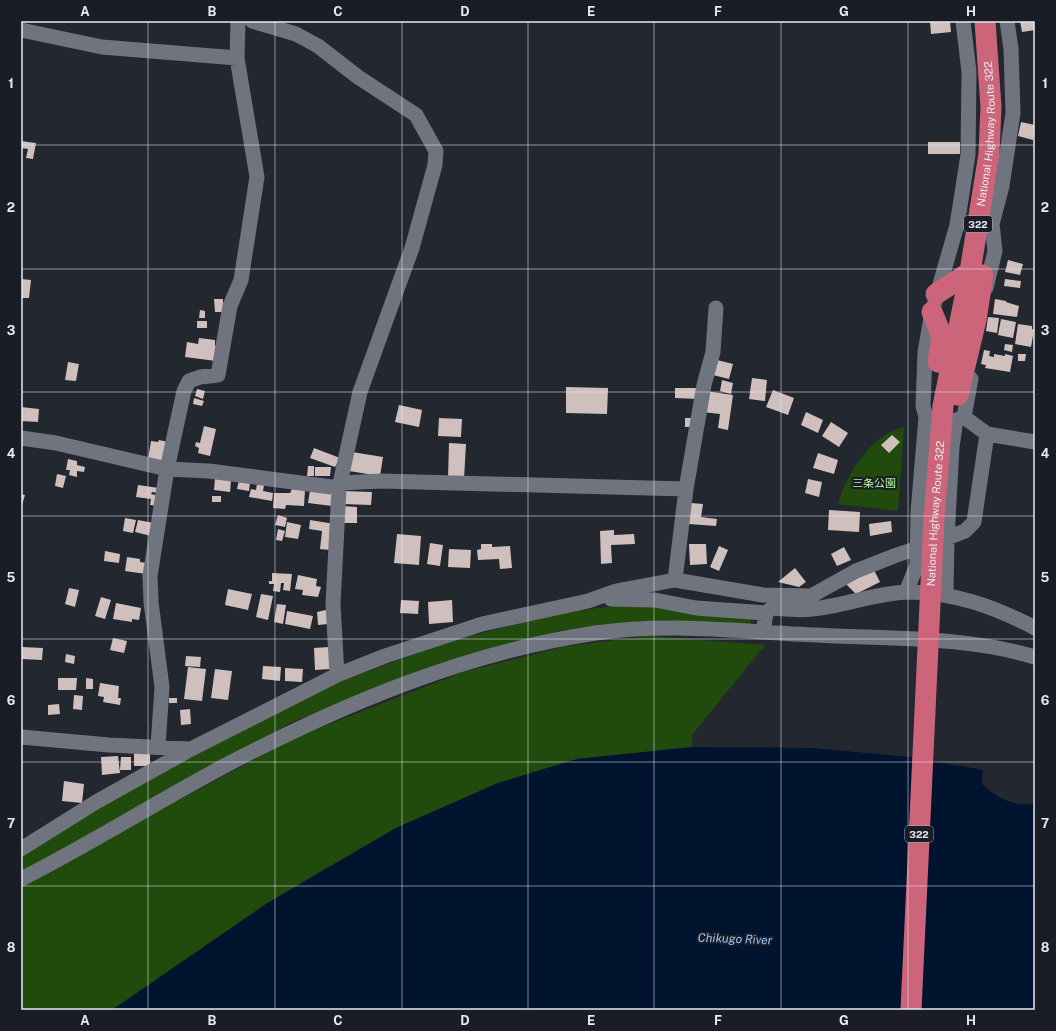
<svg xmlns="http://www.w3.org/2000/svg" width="1056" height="1031" viewBox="0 0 1056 1031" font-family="'Public Sans','Noto Sans JP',sans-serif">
<rect width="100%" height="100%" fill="#232730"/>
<path fill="#214b0c" d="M904 427 898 511 838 504C846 474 872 434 904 427Z
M638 603 751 618V624L643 621 561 631 454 659 292 722 21 872V855L123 790 286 702 444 643 559 613Z
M650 636 765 645 692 735V747L577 759 498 783 396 828 314 875 266 904 112 1010H21V885L296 737 463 672 567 646Z"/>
<path fill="#00132f" d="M692 747 812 748 910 757 983 770 982 784C996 797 1014 808 1035 803V1010H112L266 904 396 828 498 783 577 759Z"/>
<path fill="#cfc0be" d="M930 21H950L951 32 931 34Z
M1020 21H1035V30L1022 32Z
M1021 122 1035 125 1033 140 1018 136Z
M21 141 36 143 33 159 26 158 28 149 21 148Z
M928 142H960V154H928Z
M1008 260 1023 264 1020 275 1005 272Z
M21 279 31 280 29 298H21Z
M1005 279 1021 281 1020 288 1004 286Z
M214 299H223V312H215Z
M995 299 1006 301V302L1019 306 1017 317 993 314Z
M200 310 205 311V318H199Z
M988 317 999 318 997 333 986 331Z
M1001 319 1016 322 1013 338 998 335Z
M197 321H207V328H197Z
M1018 324 1032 326V329L1034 330 1031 347 1015 344Z
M199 338 215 340V346H218L216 361 185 357 187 342 198 344Z
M1005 344 1013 345 1012 352 1004 350Z
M984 350 990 351 989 356 994 357V354L1005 356V354L1013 356 1010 372 985 368 986 365 981 364Z
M1018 354H1026L1025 361H1018Z
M717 360 733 364 729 379 713 375Z
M68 362 79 364 76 381 65 380Z
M752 378 767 380 765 401 749 399Z
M722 380 733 383 731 394 720 391Z
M566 387 608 388 607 414 566 413Z
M675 388H699V399L675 398Z
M197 389 205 391 203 399 195 396Z
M773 390 794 398 788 415 766 407Z
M706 391 733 395 728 430 718 428 720 414 702 412Z
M194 398 204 401 202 406 193 404Z
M399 405 422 410 419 427 395 422Z
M21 407 39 409 38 422 21 421Z
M806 412 823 420 818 433 801 425Z
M439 418 462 419 461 437 438 436Z
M685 418H694V427H685Z
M831 422 848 433 839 447 822 436Z
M204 426 216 429 210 456 198 453 199 448 195 446 196 442 200 443Z
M892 435 900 442 889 453 881 445Z
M159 440 168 442 164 462 148 459 151 441 158 442Z
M449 443 466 444 464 479 448 478Z
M314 448 340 458 335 467 310 458Z
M352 452 383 457 380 476 349 471Z
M818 453 838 460 834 474 813 468Z
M68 459 77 461V465L85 467 84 472 77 471V477L69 475 70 470H66Z
M308 466H314V476H307Z
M315 467H331L330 476H315Z
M57 474 66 476 63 488 55 486Z
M215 478 231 480 230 492 214 490Z
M808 479 822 482 819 497 805 493Z
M239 480 250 482 249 491 237 489Z
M257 484 264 485 263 491 273 493 272 501 249 497 251 489 256 490Z
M138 485 159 488V493L152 492 151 494 159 496 158 506 150 505 151 499 136 497Z
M292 489 305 490 304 506 286 505 285 509 273 508 274 493H290Z
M310 490 333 492 332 506 308 503Z
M344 491 372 492 371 505 343 504Z
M21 494 25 495 22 505H21Z
M212 496H221V502H212Z
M691 503 703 504 701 517 717 519 716 526 689 524Z
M342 506 357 507V523H342Z
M829 510 860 512 859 532 828 530Z
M278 515 287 518 285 527 275 525Z
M125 518 136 520 133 533 123 531Z
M138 520 154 523 151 536 135 532Z
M310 520 335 524 330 550 320 549 322 531 309 529Z
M891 521 892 532 870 536 869 524Z
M287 522 301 525 298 539 285 537Z
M278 529 285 531 282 541 276 540Z
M614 530V535L634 534 635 544 611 545 612 563 601 564 600 531Z
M397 534 421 536 419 565 394 563Z
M430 543 443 545 440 566 427 564Z
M481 544H492V547L510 546 512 568 500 569 499 559 478 560 477 550 481 549Z
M689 544H706L707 564 690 565Z
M719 546 728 550 719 571 710 567Z
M844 547 851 560 837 566 831 554Z
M449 549 471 550 470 568 448 567Z
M105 551 120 554 119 563 104 561Z
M127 557 140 559V562L147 563 146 574 125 571Z
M795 568 806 582 799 587 778 582Z
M874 570 880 582 856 594 846 584Z
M272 573 292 574 290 591 283 590 284 583H281L280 592 273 591 274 584H269V581H272Z
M298 575 317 579 316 586 321 587 318 597 302 595 303 590 295 589Z
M69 588 79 590 75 607 65 604Z
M228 589 252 594 248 610 225 605Z
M261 594 273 596 268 620 256 617Z
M101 597 111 600 105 619 95 616Z
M401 600 419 601 418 614 400 613Z
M452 600 453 622 429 624 428 602Z
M116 603 141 608 139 620 132 619V622L113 619Z
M277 604 286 605 283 624 274 622Z
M326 610 328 624 318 625 317 612Z
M287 611 313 616 310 629 285 624Z
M113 638 127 641 124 653 110 650Z
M22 647 43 648 42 660 22 659Z
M329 647 330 669 315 670 314 648Z
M66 654 75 656 74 664 65 662Z
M186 656 201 657 200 667 185 666Z
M263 666 281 667 280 681 262 679Z
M188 667 206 669 202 701 184 699Z
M285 668 303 669 302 682 285 681Z
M215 669 232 671 228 700 211 698Z
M58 678H77L76 690H58Z
M86 678 93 679V689H86Z
M100 683 119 686 118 698H121L120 705 103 702 104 697 98 696Z
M74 695 83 696 82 710 73 709Z
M169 698H177V703H169Z
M59 704 60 714 48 715V705Z
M190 709 191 724 181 725 180 710Z
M134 750H150V766H134Z
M118 756 120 773 102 775 101 757Z
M121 757H131V770H120Z
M64 781 84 784 82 803 62 801Z"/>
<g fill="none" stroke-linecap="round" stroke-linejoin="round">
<path stroke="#70747f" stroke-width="15" d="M252 21 296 34 318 46 358 77 416 115 436 151 435 165 412 248 360 392 339 488 333 604 337 675
M21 30 102 47 237 58
M986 288 995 251 992 224 1002 186 1013 113 1011 49 1007 21
M964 417 971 379
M964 417 987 434 1035 442
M21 438 56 443 167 469 209 471 339 488
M340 483 381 481 686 489
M675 580 686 489 704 385 713 352 716 308
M906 592 917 565 918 512 926 417 923 406 925 352 932 312 957 225 968 155 969 72 963 21
M946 594 947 538 965 531 974 522 987 434
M611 599 655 600 696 608 766 613
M763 632 766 613 772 608C785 609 799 611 812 609 844 606 875 593 908 592 954 592 995 607 1035 628
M21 737 109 745 191 749
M158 746 162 687 151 602 150 576 167 469 184 391 189 381 200 377 218 375 230 306 241 280 257 177 237 58 238 21
M21 849 96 802 191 749 337 675 385 656 482 624 588 601 616 591 675 580 763 595 811 596 856 571 894 556 947 538 952 447 956 420 964 417
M21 879C92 843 158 801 228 764 343 704 467 652 596 633 669 622 743 632 816 635 888 639 965 636 1035 657"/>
<g stroke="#cc657a" stroke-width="21">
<path d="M936 294 970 272"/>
<path d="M932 312 942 336 938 362"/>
<path d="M958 395 976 320 983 275"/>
<path id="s1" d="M911 1010 934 519 943 406 970 272 989 154 991 107 985 21"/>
</g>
</g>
<path fill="none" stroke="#e8eaf1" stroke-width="1" stroke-opacity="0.55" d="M148 21V1010M275 21V1010M402 21V1010M528 21V1010M654 21V1010M781 21V1010M908 21V1010M21 145H1035M21 269H1035M21 392H1035M21 516H1035M21 639H1035M21 762H1035M21 886H1035"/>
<g text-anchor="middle" stroke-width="4" stroke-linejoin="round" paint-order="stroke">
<g fill="#1a1d26" stroke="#aaacb4" stroke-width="1">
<rect x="964" y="216" width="28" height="16" rx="3"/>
<rect x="905" y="826" width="28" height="16" rx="3"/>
</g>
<g font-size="10" font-weight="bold" fill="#e8eaf1">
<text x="978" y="228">322</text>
<text x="919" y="838">322</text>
</g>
<g font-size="11" fill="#e8eaf1" stroke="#1a1d26">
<text dy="4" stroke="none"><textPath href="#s1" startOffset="881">National Highway Route 322</textPath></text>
<text dy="4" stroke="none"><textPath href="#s1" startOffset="497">National Highway Route 322</textPath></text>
</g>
<g font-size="11" fill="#b3f89b" stroke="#1a1d26">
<text x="874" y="487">三条公園</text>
</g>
<g font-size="12" font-style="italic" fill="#98c4f4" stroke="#1a1d26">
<text transform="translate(735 939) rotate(2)" y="4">Chikugo River</text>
</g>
</g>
<rect width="1056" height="1031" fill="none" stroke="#1a1d26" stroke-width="44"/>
<rect x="22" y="22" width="1012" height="987" fill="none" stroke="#e8eaf1" stroke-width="1.5"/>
<g font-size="13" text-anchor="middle" font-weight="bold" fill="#e8eaf1">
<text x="85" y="16">A</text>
<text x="212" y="16">B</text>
<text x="338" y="16">C</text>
<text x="465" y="16">D</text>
<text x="591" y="16">E</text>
<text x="718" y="16">F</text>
<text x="844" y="16">G</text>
<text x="971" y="16">H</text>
<text x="11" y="88">1</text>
<text x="1045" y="88">1</text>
<text x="11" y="212">2</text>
<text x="1045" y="212">2</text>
<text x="11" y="335">3</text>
<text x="1045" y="335">3</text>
<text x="11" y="458">4</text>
<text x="1045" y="458">4</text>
<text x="11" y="582">5</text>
<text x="1045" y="582">5</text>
<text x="11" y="705">6</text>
<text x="1045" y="705">6</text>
<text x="11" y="828">7</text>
<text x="1045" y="828">7</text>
<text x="11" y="952">8</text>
<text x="1045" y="952">8</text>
<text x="85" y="1025">A</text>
<text x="212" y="1025">B</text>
<text x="338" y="1025">C</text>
<text x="465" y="1025">D</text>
<text x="591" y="1025">E</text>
<text x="718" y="1025">F</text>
<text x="844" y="1025">G</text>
<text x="971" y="1025">H</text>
</g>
</svg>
